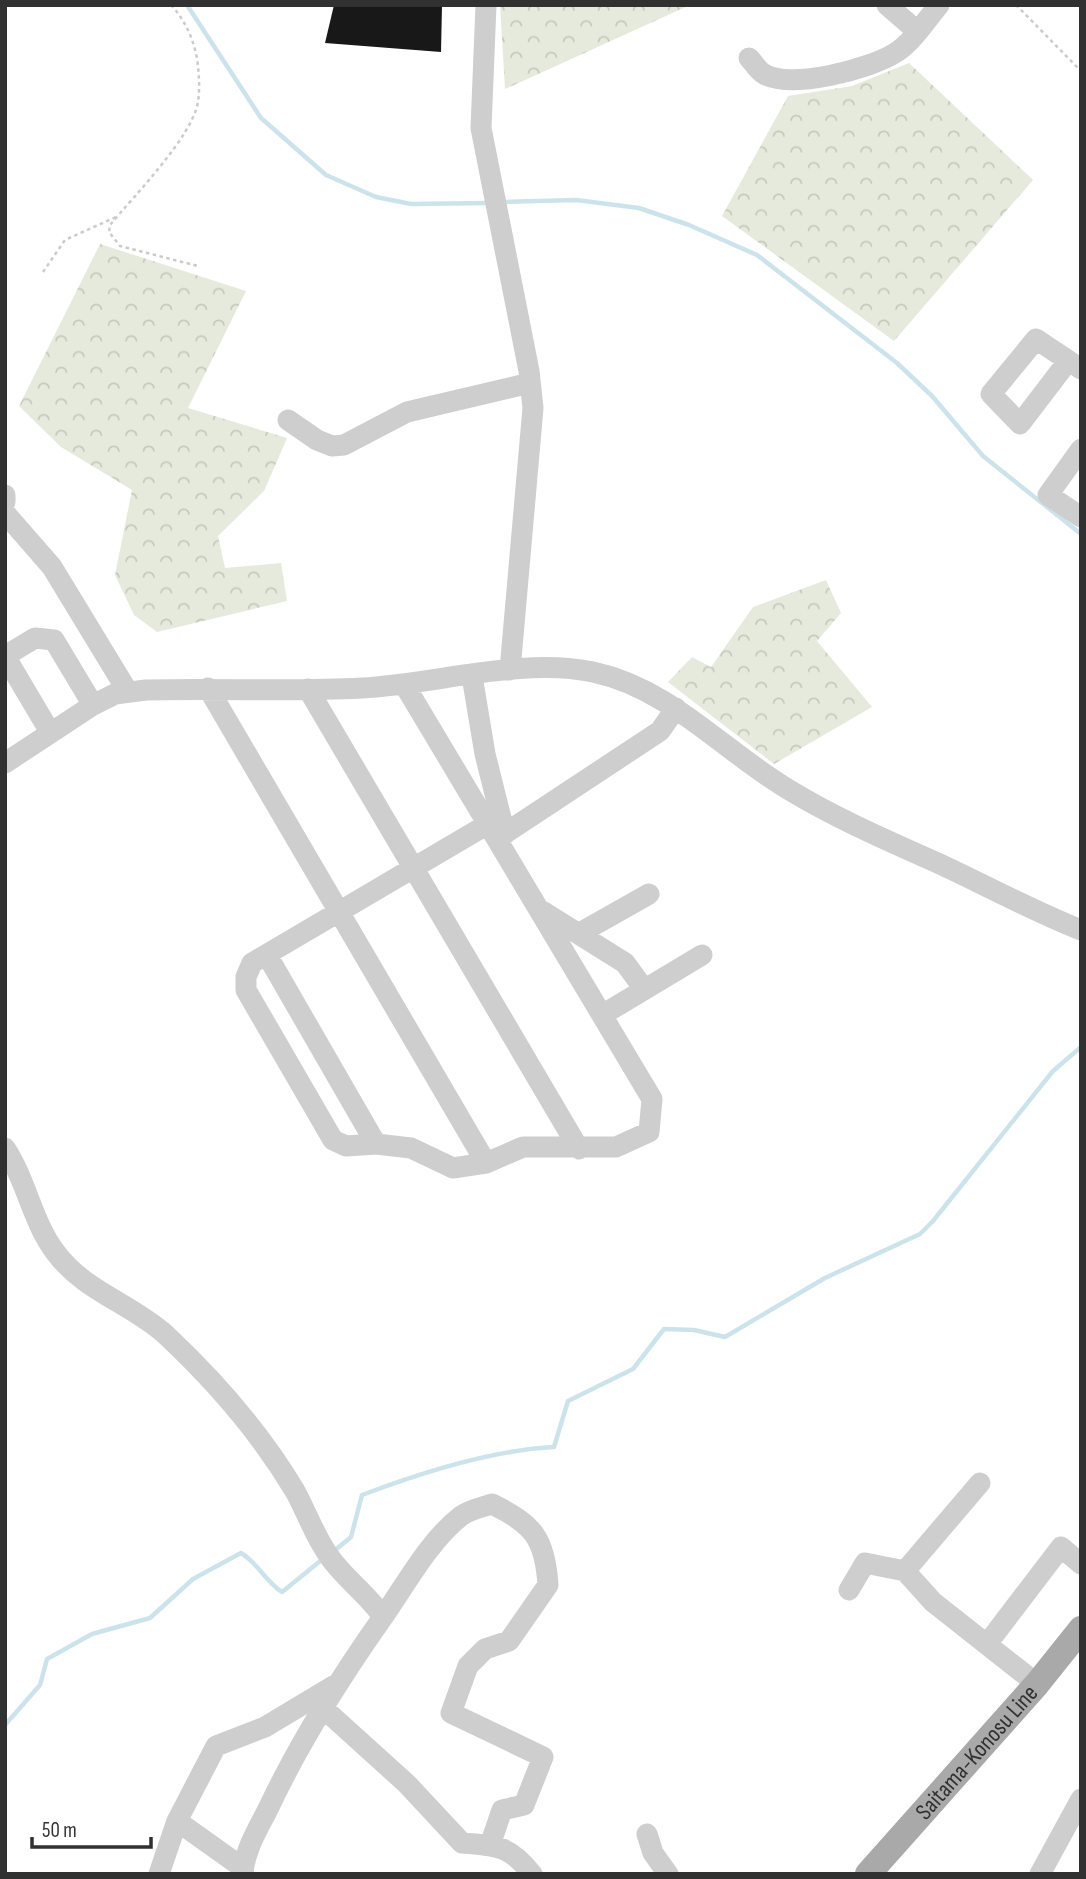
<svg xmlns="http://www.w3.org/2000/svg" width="1086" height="1879" viewBox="0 0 1086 1879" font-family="'Sofia Sans Condensed',sans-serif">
<defs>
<pattern id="forest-crowns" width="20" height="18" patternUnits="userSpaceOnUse" patternTransform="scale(1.75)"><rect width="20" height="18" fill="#e5eadd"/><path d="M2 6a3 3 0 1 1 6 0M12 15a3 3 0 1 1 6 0" fill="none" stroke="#c5c9be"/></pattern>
</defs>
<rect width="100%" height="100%" fill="#fff"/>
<path fill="url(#forest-crowns)" d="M500 5H690L505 89Z
M909 63 1033 180 894 341 722 216 788 96 852 86Z
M100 244 246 291 188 408 287 438 264 491 218 536 225 568 281 563 287 601 157 632 134 615 115 575 132 490 61 447 19 406Z
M826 580 841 613 817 641 872 707 774 764 668 682 692 657 711 667 753 607Z"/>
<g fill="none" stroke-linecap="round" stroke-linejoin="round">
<path stroke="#cde3ec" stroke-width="4.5" d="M187 5 261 118 326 175 376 197 411 204 490 203
M502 202 576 200 639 208 689 225 757 255 897 363 932 396 983 456 1081 534
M334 1551 351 1537 362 1495C420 1473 492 1450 554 1447L568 1401 633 1369 664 1329 694 1330 725 1337 825 1278 920 1234 933 1221 1053 1071 1081 1047
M5 1725 40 1685 47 1659 92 1634 150 1618 193 1579 241 1553C258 1563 265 1581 282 1592L324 1558"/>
</g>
<path fill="#181818" d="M334 5H442L441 52 325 43Z"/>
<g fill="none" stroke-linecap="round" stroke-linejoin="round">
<path stroke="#cbcbcb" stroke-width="2.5" stroke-dasharray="3.5 3.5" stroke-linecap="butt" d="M171 5C185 20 193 38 197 58 199 73 200 87 198 102 192 137 134 196 110 225L109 232 120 246 198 266
M1016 5 1081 71
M43 272 65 240 116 217"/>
<path stroke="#cecece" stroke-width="21" d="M486 5 481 128 529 371 533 408 510 670
M887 5 917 31
M749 58C754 63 758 71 764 74 790 90 870 69 895 53 912 43 926 20 939 5
M1068 361 1020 424 991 394 1036 339 1081 369
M288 420 317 440 332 446 344 445 407 412 530 383
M1081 449 1048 495 1081 517
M5 495V502
M5 513 52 567 128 692
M472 676 485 754 505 834
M208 688 486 1163
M308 689 579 1149
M50 732 5 656 35 638 54 640 93 705
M5 763 93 705 115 694 146 690C218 688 291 692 362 688 435 684 523 657 593 672 672 689 724 752 791 791 839 820 891 842 942 865 989 887 1033 911 1081 930
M498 838 660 731 676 708
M542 911 625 963 644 989
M580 933 649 894
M267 955 376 1144 411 1148 453 1168 486 1163 523 1147H616L649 1132 652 1099 404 684
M602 1015 702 955
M376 1144 346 1146 333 1140 246 990V977L252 963 488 824
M5 1148C27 1181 32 1222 56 1253 84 1291 132 1304 166 1335 214 1380 261 1434 295 1491 306 1511 314 1534 327 1553 341 1576 367 1593 383 1617 340 1678 300 1741 268 1809 258 1829 244 1851 243 1874
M905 1571 980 1483
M849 1590 865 1563 905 1571 933 1602 1037 1684
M383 1617C406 1584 429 1541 461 1516 469 1510 482 1507 492 1504 533 1524 545 1538 548 1585L509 1641 485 1649 468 1666 451 1713 543 1757 524 1805 502 1810 490 1845
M987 1644 1061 1547 1081 1564
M323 1708 407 1784 462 1843C498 1846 509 1845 532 1874
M177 1821 243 1868
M647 1834 653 1853 668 1874
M159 1874 177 1821 216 1746 265 1727 335 1685
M1040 1874 1081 1799"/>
<path stroke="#a9a9a9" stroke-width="26" id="s1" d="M868 1874 1037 1684 1081 1629"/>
</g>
<g text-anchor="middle" stroke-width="7" stroke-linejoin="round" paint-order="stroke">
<g font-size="24" fill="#313131" stroke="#fff">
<text dy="8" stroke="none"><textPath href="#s1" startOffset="163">Saitama-Konosu Line</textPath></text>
</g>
</g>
<rect width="1086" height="1879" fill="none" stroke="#313131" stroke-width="14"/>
<path d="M32 1837v10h119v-10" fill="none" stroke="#313131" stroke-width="3.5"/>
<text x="42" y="1837" font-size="21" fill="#313131" stroke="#ffffff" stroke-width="5" paint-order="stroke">50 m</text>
</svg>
